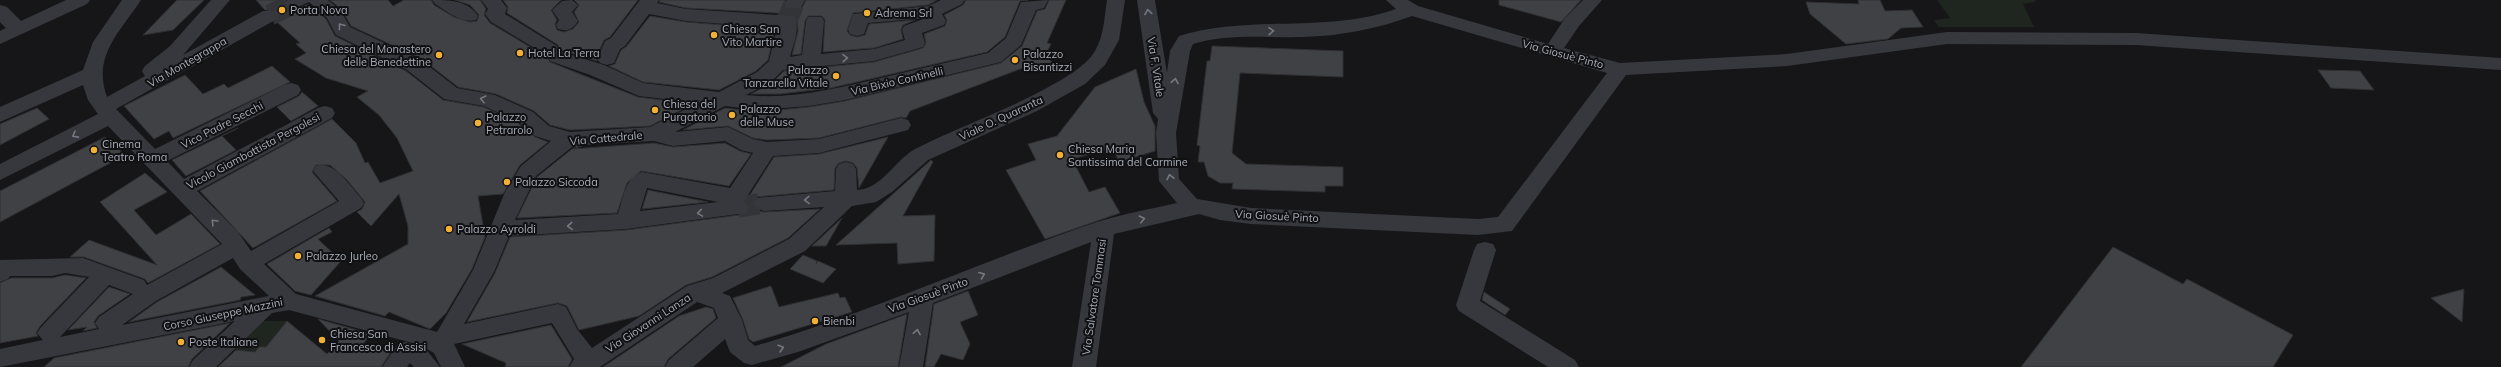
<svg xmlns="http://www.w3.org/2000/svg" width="2501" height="367" viewBox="0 0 2501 367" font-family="Mulish,sans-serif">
<rect width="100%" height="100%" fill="#161618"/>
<path fill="#1e261f" d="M1937 0H2035L2036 2 2023 4 2034 27H1939L1934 20 1950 18Z
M259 321H287L266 347H259L255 352 232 349Z"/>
<path fill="#404145" stroke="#303034" d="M177 0H204L173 30 143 35Z
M256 0H285L284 3 287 8 294 10 309 4 326 19 335 36 406 71 443 100 484 107 518 123 535 137 548 142 520 165 503 194 478 196 485 237 472 269 446 313 430 329 389 312 385 316 315 296 408 244V226L399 194 371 226 357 212 362 209 365 202 347 180 330 165H316L312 172 337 201 253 248 200 191 332 119 356 143 365 163 368 162 380 183 413 171 397 138 379 115 357 97 368 91 326 78 295 59 306 53 296 44 300 43 276 21 280 16 278 10H265Z
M330 0H388L393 6 404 0H431L434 5 454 17 470 22 477 21 479 15 470 5 455 0H480L486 9 484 15 490 23 547 57 550 62 638 97 693 104 650 126 570 130 550 125 534 111 496 94 458 87 422 59 351 26 342 10Z
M503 0H561L551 10 557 20 555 24 557 30 564 32 573 29 579 22 574 12 579 5 574 0H638L610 37 604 40 596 58 597 61 560 50 558 45 507 13 508 7Z
M660 0H785L784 5 787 10H801L806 0H937L928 5 853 13 847 31 850 35 857 37 865 35 869 24 915 20 903 25 901 30 903 39 874 48 823 52 825 20 822 16H808L805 21 801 54 792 55 798 31 797 20 794 14 686 8 659 2Z
M966 0H1028L1020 1 1005 37 987 52 831 88 780 94H751L772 83 784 71 874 62 923 48 926 43 924 34 945 26 947 20 944 15 963 5Z
M1049 0H1066L1047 43 1051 44 1046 54 1053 64 1045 69 1038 70 1028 66 910 111 906 118 901 117 819 138 767 140 753 138 728 126 683 130 725 108 758 112 809 107 845 101 1001 63 1022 46 1037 11 1045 9Z
M1499 0H1581L1561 22 1499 5Z
M1858 0H1880L1885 11 1912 10 1923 27 1901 28 1888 39 1846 44 1810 14 1806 2 1859 4Z
M650 16 686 22 775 29 768 60 756 71 719 90 643 82 609 66 615 64 621 50 626 47Z
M1212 46 1343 51V77L1240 73 1232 153 1246 164 1343 167V186H1325V192L1232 189 1233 183H1220L1208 176 1204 162H1198L1200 146 1197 145 1207 61H1210Z
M272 66 290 82 173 138 169 131 154 139 124 106 185 75 203 94 224 84 228 88Z
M1136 69 1144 102 1155 126V151L1119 162 1113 148 1072 159 1089 192 1105 187 1120 213 1045 239 1006 170 1036 160 1028 144 1057 136 1095 87Z
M2318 70 2360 71 2374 90 2331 88Z
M302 92 318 106 291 121 277 107 299 96Z
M37 108 49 119 0 145V124Z
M238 128 222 136 236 150 186 176 172 160Z
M105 137 125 155 0 222V191Z
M888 137 859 188 857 168 853 163 846 161 839 163 835 168 834 190 755 197 752 204 755 209 763 212 820 209 788 238 712 277 686 285 639 316 579 330 567 306 558 303 467 322 495 273 510 237 626 230 746 214 750 208 746 201 774 157 819 154Z
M654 143 673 147 725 143 740 151 751 154 729 186 641 171 627 183 617 213 517 218 537 177 572 149Z
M931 160 933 162 903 216 935 215 934 261 898 264 897 243 836 245Z
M145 173 167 192 134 210 156 235 191 214 220 244 148 283 145 279 84 257H70L89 240 157 265 100 202Z
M648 190 708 202 642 209Z
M842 218 826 246H812Z
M329 228 332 232 318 239 341 261 311 295 295 291 267 264Z
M2113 247 2183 284 2187 279 2293 335 2273 367H2021Z
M803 255 817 261 816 264 818 261 836 269 823 283 790 269Z
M221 267 255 295 241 297 240 300 129 322 157 302Z
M65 275 86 278 40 326 36 333 38 336 0 343V283L11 278H52Z
M771 286 779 307 838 293 840 298 845 297 852 312 753 342 749 339 743 320 733 298Z
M109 287 130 294 98 316 94 322 97 328 83 331 87 327 68 330Z
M2464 289 2462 322 2431 298Z
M968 291 978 315 960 322 970 344 963 360 941 354 934 367H925L934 304Z
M1484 292 1510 309 1505 315 1482 300Z
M706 307 713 309 716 318 668 359 664 367H603L679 316Z
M907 314 898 367H781L826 344Z
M318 319 371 334 363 344 393 349 381 367H218L236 350 255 352 259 347H266L287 321 327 354 339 341Z
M230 323 192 359 188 367H44L54 358Z
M551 325 572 359 568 367H505L506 363 462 344Z"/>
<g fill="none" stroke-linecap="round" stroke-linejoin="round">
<path stroke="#333438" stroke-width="21" stroke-dasharray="21 10" stroke-linecap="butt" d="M270 15 294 3
M787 20 794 4
M738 207 764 203"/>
<path fill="#37383d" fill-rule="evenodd" d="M66 0H90L87 4 0 44V31L6 28 0 22V5L7 7 21 21Z
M122 0H141C120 32 92 56 107 97L145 76 142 71 145 66 170 46 211 0H230L183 55 263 11H277L279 15 277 19 116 109 155 149 284 85 291 83 298 85 301 90 298 95 167 161 184 179 318 108 325 106 332 108 335 113 332 118 197 191 238 232 251 251 339 201 313 171 316 166C334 160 349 185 361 198L364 203 361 208 264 264 296 294 437 332 473 270 505 192 521 166 551 141 535 136 519 122 484 106 444 99 407 70 336 35 327 18 309 2 294 9 288 7 285 3 287 0H328L341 11 350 27 421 60 457 88 495 95 533 112 549 126 570 132 650 127 698 103 639 96 590 75 550 61 548 56 491 22 485 14 488 9 481 0H501L507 8 505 14 557 46 559 51 604 65 643 83 719 92 757 72 769 61 777 28 686 21 649 14 625 46 620 49 614 63 607 65 600 63 597 59 605 41 611 38 640 0H659L657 3 686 9 794 16C801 27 793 45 790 57L802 55 806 21 808 17H822L824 21 821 54 874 49 905 40 902 30 904 26 926 18 868 23 864 34 857 36 850 34 848 30 853 14 928 6 941 0H965L962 4 942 14 946 21 944 25 922 33 925 43 923 47 874 61 783 70 771 82 746 95C790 100 838 88 881 78 916 70 952 61 988 53L1006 38 1021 2 1048 0 1044 8 1036 10 1021 45 1001 62 845 100 809 106 758 110 725 106 675 132 728 127 753 139 767 142 819 139 901 118 908 120 911 125 908 130 819 153 773 156 744 201 749 207 746 213 626 229 509 236 494 272 464 324 558 304 566 307 577 329 592 348 687 286 713 278 789 239 824 207 764 211 756 208 753 203 756 198 835 191 836 169 839 164 846 162 853 164 856 169 857 190C882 189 895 160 915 149 958 127 1003 112 1045 89 1061 80 1078 71 1090 58 1104 42 1104 19 1107 0H1125L1119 40 1105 65 1085 84 1037 111 928 160 892 192 876 202 852 206 805 251 722 293 730 296 742 320 748 340 755 346C872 312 982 261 1097 222 1123 214 1150 209 1177 203L1159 181 1156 133 1158 119 1153 113 1137 0H1155L1167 73 1170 51 1179 36C1250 14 1325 34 1396 9L1386 0H1408L1418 6 1548 44 1565 18 1583 0H1602L1579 26 1564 48 1620 63 1787 54 1947 32 2136 33 2501 58V70L2136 45 1947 44 1787 66 1626 75 1512 231 1478 235 1251 224 1220 220 1199 214 1114 234 1096 367H1072L1091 242 933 303 923 367H899L909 312 798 352 752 365 744 363 730 352 725 339 693 367H665L669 360 718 318 714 308 697 302 600 367H569L574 359 552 323 454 344 465 367H441L434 353 420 345 289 310 272 313 216 367H189L193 360 235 321 0 367V349L43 340 37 333 41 327 89 277 65 273 52 276H10L8 279 0 282V260L83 258 144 280 147 285 222 244 108 126 0 180V164L98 114 88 100 83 85 0 122V107L83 70 93 42ZM1412 16 1607 73 1498 217 1478 219 1251 208 1197 199 1179 179 1176 133 1190 51 1193 44C1229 33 1266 38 1303 37 1340 36 1377 29 1412 16ZM654 141 673 146 725 141 741 150 753 153 730 188 642 172C625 177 623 199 618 214L515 220 536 176 572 147 577 148 585 145ZM647 188 718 202 640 211ZM233 258 240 269 269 296 122 325 156 301ZM109 285 133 294 99 317 95 323 99 329 60 337Z
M432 0C448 0 468 0 478 16L476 20C461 24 447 11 435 4Z
M572 0 578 5 572 12 578 21C573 29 568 32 558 29L556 25 559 20 552 10 562 1Z
M787 0H805L801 8H787L785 4Z
M1485 242 1493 244 1496 250 1480 301 1575 360 1579 367H1548L1459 311 1456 305 1474 250 1477 244Z
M406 342 425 348 440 367H414L410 363 407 367H382L398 344Z"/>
</g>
<defs><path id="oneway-chevron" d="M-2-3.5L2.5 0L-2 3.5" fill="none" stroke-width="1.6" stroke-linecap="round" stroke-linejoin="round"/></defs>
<g stroke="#757881">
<use href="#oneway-chevron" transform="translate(1148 12) rotate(-99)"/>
<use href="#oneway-chevron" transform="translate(341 26) rotate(-127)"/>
<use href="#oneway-chevron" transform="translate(1271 31) rotate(-1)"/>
<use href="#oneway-chevron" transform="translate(845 58) rotate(-2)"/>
<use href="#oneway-chevron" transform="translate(1175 81) rotate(-80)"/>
<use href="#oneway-chevron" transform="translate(483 99) rotate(-166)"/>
<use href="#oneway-chevron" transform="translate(75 135) rotate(151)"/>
<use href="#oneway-chevron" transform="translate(1170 177) rotate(-102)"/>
<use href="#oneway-chevron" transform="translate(807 200) rotate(178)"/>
<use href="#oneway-chevron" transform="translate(700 213) rotate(171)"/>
<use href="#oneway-chevron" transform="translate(1142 219) rotate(-13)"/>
<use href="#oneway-chevron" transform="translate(214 222) rotate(-135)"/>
<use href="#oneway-chevron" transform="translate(570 226) rotate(177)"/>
<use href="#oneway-chevron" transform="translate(982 275) rotate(-21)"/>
<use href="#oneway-chevron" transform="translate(917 332) rotate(-80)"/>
<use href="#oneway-chevron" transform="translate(781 348) rotate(-16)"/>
</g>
<g fill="#f2b134" stroke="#111113" stroke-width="1.5">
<circle cx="282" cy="10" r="4"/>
<circle cx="867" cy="13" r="4"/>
<circle cx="714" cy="35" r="4"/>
<circle cx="520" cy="53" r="4"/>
<circle cx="439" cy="55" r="4"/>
<circle cx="1015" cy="60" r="4"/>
<circle cx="836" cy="76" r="4"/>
<circle cx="655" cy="110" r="4"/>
<circle cx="732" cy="115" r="4"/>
<circle cx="478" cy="123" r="4"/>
<circle cx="94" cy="150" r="4"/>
<circle cx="1060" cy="155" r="4"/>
<circle cx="507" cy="182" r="4"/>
<circle cx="449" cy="229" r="4"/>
<circle cx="298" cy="256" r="4"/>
<circle cx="815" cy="321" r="4"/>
<circle cx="322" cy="340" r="4"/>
<circle cx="181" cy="342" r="4"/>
</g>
<g text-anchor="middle" stroke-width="4" stroke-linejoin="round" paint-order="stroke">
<g font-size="11" fill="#a8adb8" stroke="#111113" text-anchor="start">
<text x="290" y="14">Porta Nova</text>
<text x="875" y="17">Adrema Srl</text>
<text x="722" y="33">Chiesa San<tspan x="722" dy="13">Vito Martire</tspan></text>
<text x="431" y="53" text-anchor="end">Chiesa del Monastero<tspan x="431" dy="13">delle Benedettine</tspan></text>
<text x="528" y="57">Hotel La Terra</text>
<text x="1023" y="58">Palazzo<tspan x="1023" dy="13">Bisantizzi</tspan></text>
<text x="828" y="74" text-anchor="end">Palazzo<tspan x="828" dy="13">Tanzarella Vitale</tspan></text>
<text x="663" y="108">Chiesa del<tspan x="663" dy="13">Purgatorio</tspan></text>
<text x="740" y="113">Palazzo<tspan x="740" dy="13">delle Muse</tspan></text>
<text x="486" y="121">Palazzo<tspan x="486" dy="13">Petrarolo</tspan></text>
<text x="102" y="148">Cinema<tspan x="102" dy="13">Teatro Roma</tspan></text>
<text x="1068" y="153">Chiesa Maria<tspan x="1068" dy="13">Santissima del Carmine</tspan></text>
<text x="515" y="186">Palazzo Siccoda</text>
<text x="457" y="233">Palazzo Ayroldi</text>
<text x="306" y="260">Palazzo Jurleo</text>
<text x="823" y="325">Bienbi</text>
<text x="330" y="338">Chiesa San<tspan x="330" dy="13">Francesco di Assisi</tspan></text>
<text x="189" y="346">Poste Italiane</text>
</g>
<g font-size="11" fill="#a8adb8" stroke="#111113">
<text transform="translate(1563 54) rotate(15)" y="4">Via Giosuè Pinto</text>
<text transform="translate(187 62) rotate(-30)" y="4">Via Montegrappa</text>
<text transform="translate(1156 67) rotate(81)" y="4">Via F. Vitale</text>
<text transform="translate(897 81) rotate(-13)" y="4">Via Bixio Continelli</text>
<text transform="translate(1001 118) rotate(-25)" y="4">Viale O. Quaranta</text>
<text transform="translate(222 125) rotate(-27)" y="4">Vico Padre Secchi</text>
<text transform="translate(606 138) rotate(-5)" y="4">Via Cattedrale</text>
<text transform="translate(253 151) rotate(-28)" y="4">Vicolo Giambattista Pergolesi</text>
<text transform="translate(1277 216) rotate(3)" y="4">Via Giosuè Pinto</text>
<text transform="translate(928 295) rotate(-20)" y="4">Via Giosuè Pinto</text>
<text transform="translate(1094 297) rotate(-82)" y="4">Via Salvatore Tommasi</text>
<text transform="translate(223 314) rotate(-12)" y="4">Corso Giuseppe Mazzini</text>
<text transform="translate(648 323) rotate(-33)" y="4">Via Giovanni Lanza</text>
</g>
</g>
</svg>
